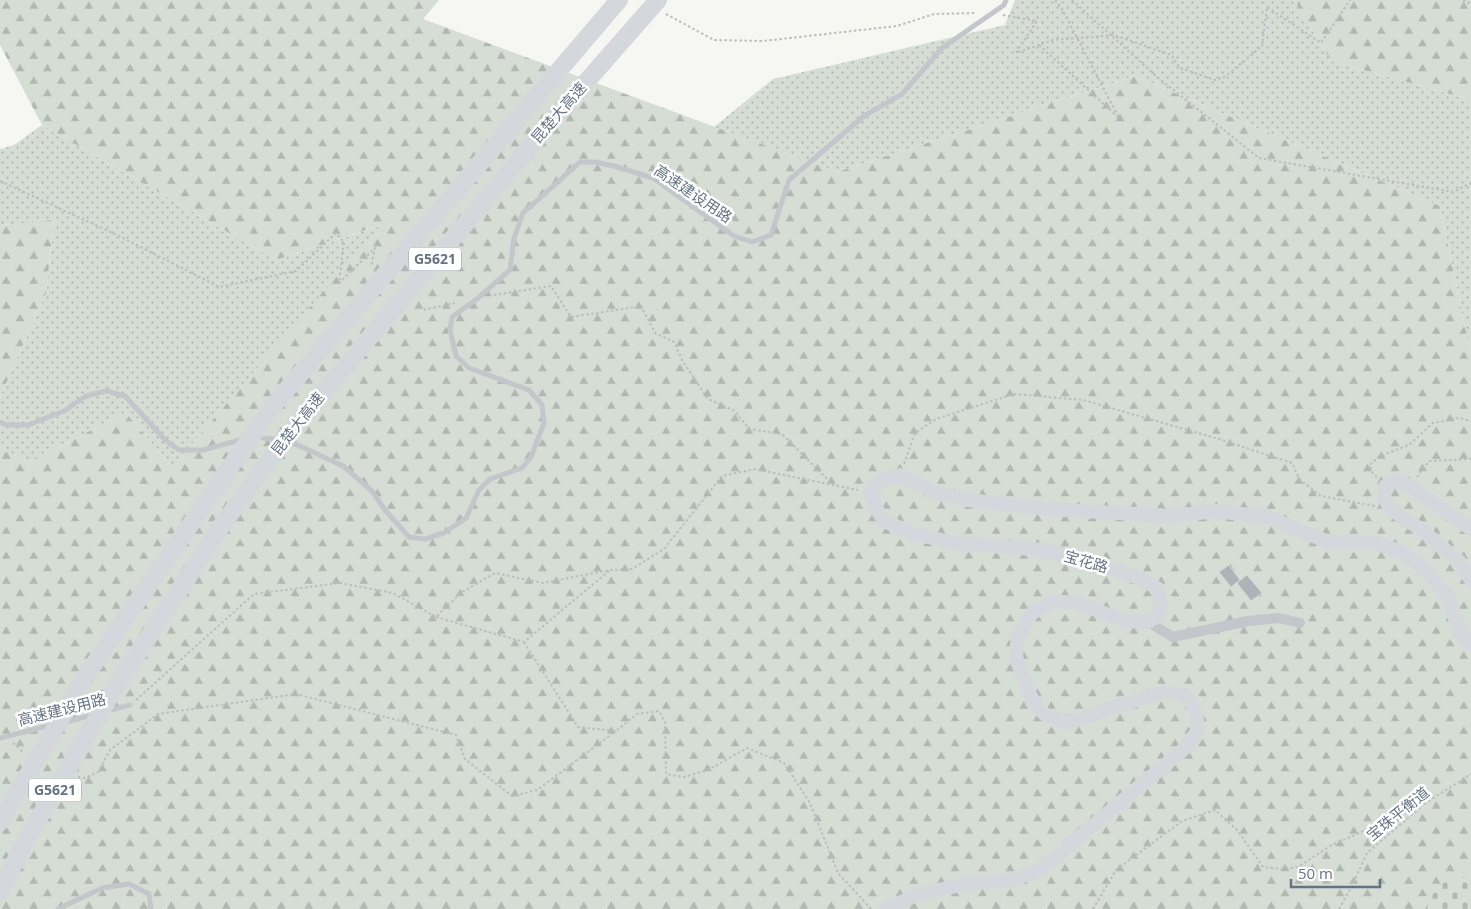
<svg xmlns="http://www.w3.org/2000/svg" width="1471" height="909" viewBox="0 0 1471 909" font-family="'Open Sans','Noto Sans SC',sans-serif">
<defs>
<pattern id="green-dots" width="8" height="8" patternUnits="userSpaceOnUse" patternTransform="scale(1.25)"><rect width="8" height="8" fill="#d6ddd4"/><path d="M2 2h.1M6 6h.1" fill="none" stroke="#b1b8b2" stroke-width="1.8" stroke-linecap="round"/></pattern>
<pattern id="forest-firs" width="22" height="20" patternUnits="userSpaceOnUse" patternTransform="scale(1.25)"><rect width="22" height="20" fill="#d6ddd4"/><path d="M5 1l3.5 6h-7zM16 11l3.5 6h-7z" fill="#b1b8b2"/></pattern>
<pattern id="cemetery-stones" width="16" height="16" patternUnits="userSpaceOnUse" patternTransform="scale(1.25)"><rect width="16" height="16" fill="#d6ddd4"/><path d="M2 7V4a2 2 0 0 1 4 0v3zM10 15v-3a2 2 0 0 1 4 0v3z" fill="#b1b8b2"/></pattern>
</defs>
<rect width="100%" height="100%" fill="#f6f6f3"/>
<path fill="url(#green-dots)" d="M1015 0H1294L1331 61 1457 96 1471 99V355L1440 206 1135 76 837 172 714 127 773 79 1005 25Z
M42 125 276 260 382 225 172 467 126 413 27 462 0 447V397L46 293 54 221 2 225 0 227V149L14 145Z"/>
<path fill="url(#forest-firs)" d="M0 0H439L423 19 837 172 1135 76 1440 206 1471 355V909H0V447L27 462 126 413 172 467 381 225 276 260 42 125 0 45Z
M1294 0H1471V99L1457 96 1331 61Z
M54 220 46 293 0 397V227L2 225Z"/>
<path fill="url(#cemetery-stones)" d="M1471 876V909H1425L1439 884Z"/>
<path fill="#acb3b9" stroke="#d7d8d5" d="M1229 565 1240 580 1231 587 1219 572Z
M1247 575 1262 593 1251 601 1237 583Z"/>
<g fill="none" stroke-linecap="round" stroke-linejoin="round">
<path stroke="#bbbdc0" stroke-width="2" stroke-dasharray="2.5 2.5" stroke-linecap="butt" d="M1072 0 1156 76 1259 158 1453 192 1471 183
M1463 0 1471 4
M666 14 714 40 763 41 897 26 934 14 976 13
M1003 15 1037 21 1016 53 1053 40 1114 35 1171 55 1180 68 1215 80 1226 76 1262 46 1267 7 1321 43 1350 0
M1039 45 1119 118 1062 9 1055 0
M0 181 117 235 219 287 296 271 336 233 344 242 339 283 375 248 371 267
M494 295 551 286 571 317 641 306 655 333 674 342 682 360 708 399 735 411 749 429 782 434 832 484
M418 302 423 310 455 303
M904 464 915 433 936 419 1014 394 1083 400 1219 439 1292 463 1299 479 1321 496 1375 506
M1377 477 1373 474 1370 465 1378 457 1409 445 1433 423 1459 418 1471 421
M1417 477 1429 461 1471 459
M436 617 524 642 609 571
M524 642 578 727 616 731 637 714 659 711 665 722 666 774 684 777 708 770 747 748 784 763 810 803 838 873 871 909
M136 700 254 594 340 583 393 593 436 617 462 592 495 573 542 583 610 570 632 569 664 549 722 476 755 469 858 490
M13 743 24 753
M78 777 85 778 98 772 110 750 158 714 296 694 456 735 465 759 512 796 537 790 616 731
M1424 804 1471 774
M1093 909 1116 870 1182 821 1215 810 1237 830 1263 867 1281 869 1298 867 1330 846 1424 804
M1339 909 1352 886 1367 853 1421 807"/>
<path stroke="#c3c6ca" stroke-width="5" d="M0 422 6 425H28L64 411 86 396 106 391 125 396 165 440 179 450H203L244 439
M255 437 281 440
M289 441 343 466 372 491 385 510 409 537 425 539 444 533 466 518 479 490 490 479 522 468 531 457 544 423 542 405 529 390 469 368 456 356 450 330 452 317 478 298 510 270 514 238 523 213 580 162H595L614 166 653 178 734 236 752 242 771 235 789 180 864 116 902 94 942 48 1004 5 1006 0
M106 711 130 705
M65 722 93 715
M0 738 52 725
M58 909 102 888 129 884 149 894 151 909"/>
<path stroke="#c3c6ca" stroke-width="10" d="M1148 622 1173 637 1248 621 1279 618 1300 623"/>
<path stroke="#d4d8dc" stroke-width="14" d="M1471 529 1411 487 1398 480 1385 486 1384 497 1390 509 1422 530 1460 562 1471 580
M886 909 914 896 964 884 1013 880 1040 870 1185 748 1198 730 1196 710 1184 695 1163 692 1066 723 1044 714 1031 697 1016 657 1018 635 1033 612 1052 602H1075L1125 621 1148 622 1157 616 1161 604 1158 589 1142 579 1102 566 1044 550 954 543 915 534 884 521 876 508 870 493 882 479 901 475 931 491 968 500 1048 509 1171 516 1215 511 1268 517 1328 542H1372L1399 551 1424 568 1448 598 1461 635 1471 644"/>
<path stroke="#d4d8dc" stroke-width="18" d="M0 822 87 674 271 408 619 0
M0 892 22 847 113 691 222 525 295 426 550 123 658 0"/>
</g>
<g text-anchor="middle" stroke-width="5" stroke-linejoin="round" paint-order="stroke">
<g fill="#fff" stroke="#939da9" stroke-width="1">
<rect x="409" y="247.5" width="52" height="23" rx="4"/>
<rect x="29" y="778.5" width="52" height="23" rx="4"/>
</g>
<g font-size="14" font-weight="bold" fill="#657384">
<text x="435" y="264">G5621</text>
<text x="55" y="795">G5621</text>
</g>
<g font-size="15" fill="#657384" stroke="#fff">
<text transform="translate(559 113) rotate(-49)" y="5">昆楚大高速</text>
<text transform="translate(693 194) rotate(34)" y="5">高速建设用路</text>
<text transform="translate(298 424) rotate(-52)" y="5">昆楚大高速</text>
<text transform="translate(1086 562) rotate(16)" y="5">宝花路</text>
<text transform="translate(62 710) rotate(-14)" y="5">高速建设用路</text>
<text transform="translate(1398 814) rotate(-39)" y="5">宝珠平衡道</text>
</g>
</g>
<path d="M1291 879v8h89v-8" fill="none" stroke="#657384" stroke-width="2.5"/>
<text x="1298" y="879" font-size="15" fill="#657384" stroke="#ffffff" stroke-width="4" paint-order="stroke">50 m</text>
</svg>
